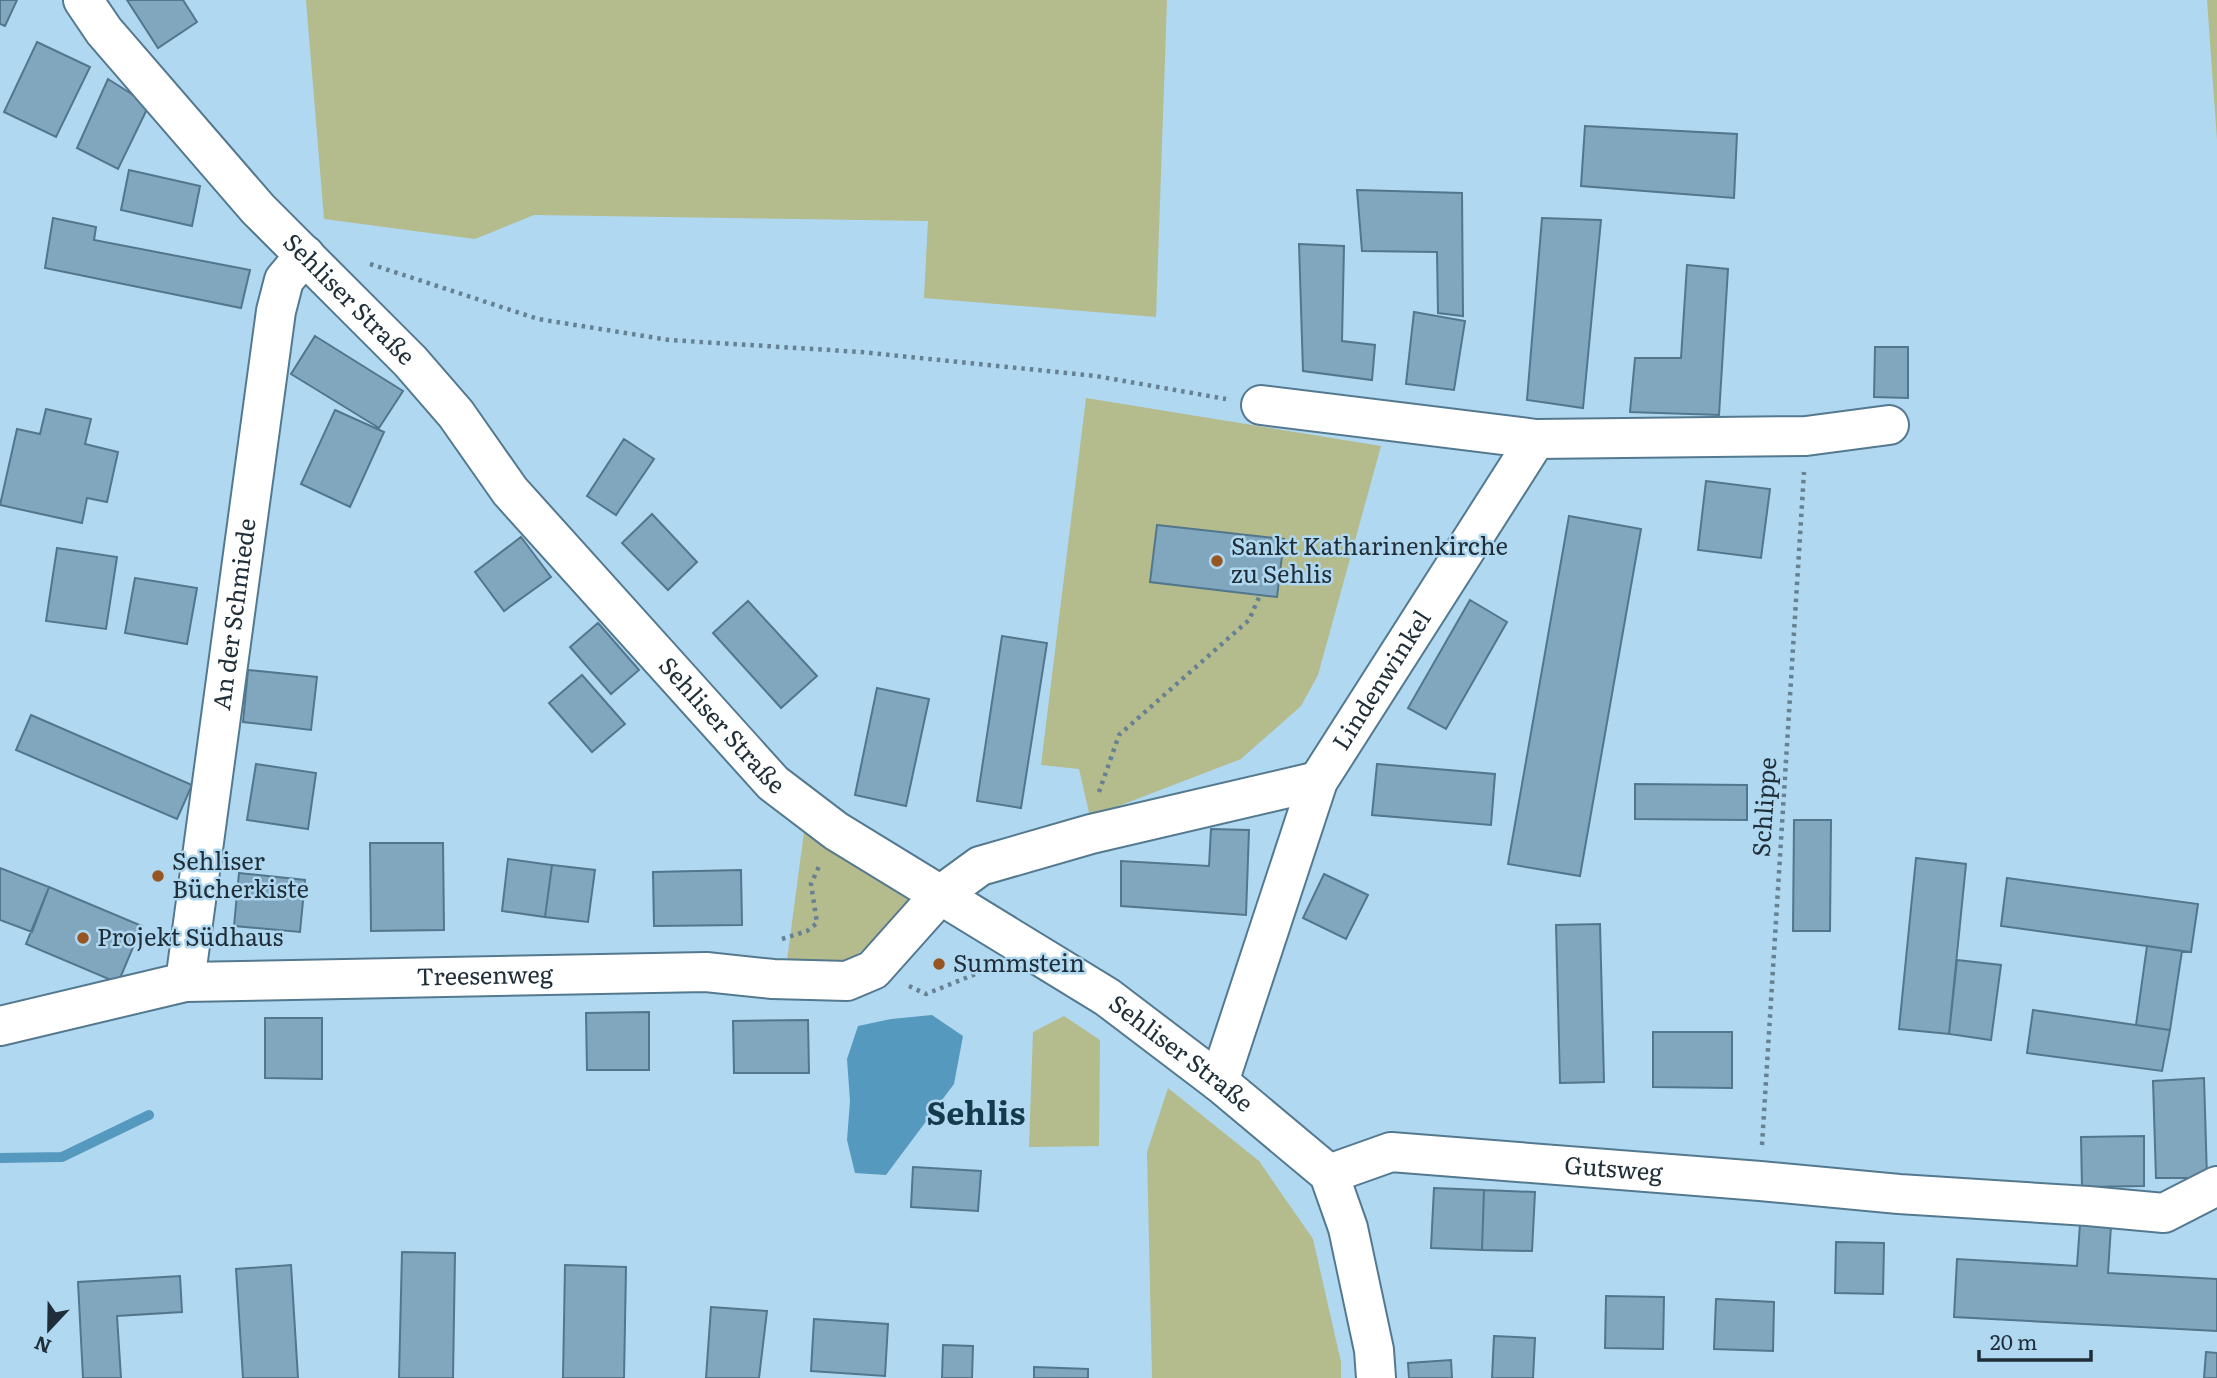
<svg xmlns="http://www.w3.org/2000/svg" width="2217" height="1378" viewBox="0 0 2217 1378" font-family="Literata,serif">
<rect width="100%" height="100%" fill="#b0d8f0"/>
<path fill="#b4bb8d" d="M306 0H1167L1156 317 924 298 928 221 534 215 475 239 324 219Z
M2207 0H2217V140Z
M1086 398 1381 446 1318 675 1301 706 1241 759 1090 817 1079 769 1041 765Z
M806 817 916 906 847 963 786 968Z
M1064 1016 1100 1040 1099 1146 1029 1147 1033 1032Z
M1168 1088 1259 1161 1313 1239 1341 1362V1378H1152L1147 1152Z"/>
<path fill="#5699bf" d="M932 1015 963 1036 954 1084 886 1175 855 1173 847 1140 850 1101 847 1059 858 1026 891 1019Z"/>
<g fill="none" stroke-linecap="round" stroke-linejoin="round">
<path stroke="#5699bf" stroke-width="10" d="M0 1158 62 1157 149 1115"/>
</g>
<path fill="#81a7be" stroke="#52768c" stroke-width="2" d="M0 0H17L5 26 0 24Z
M127 0H183L197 22 158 48Z
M37 42 90 67 56 137 4 112Z
M108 79 149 105 118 169 77 148Z
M1585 126 1737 134 1734 198 1581 186Z
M129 170 200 186 192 226 121 210Z
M1357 190 1462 193 1463 316 1438 313 1437 252 1362 251Z
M53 218 96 227 94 240 250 270 241 308 45 268Z
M1542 218 1601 220 1583 408 1527 400Z
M1299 244 1344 246 1342 341 1375 345 1372 380 1303 371Z
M1687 265 1728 269 1719 415 1630 412 1635 358H1681Z
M1414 312 1465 321 1454 390 1406 384Z
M315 336 403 391 379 428 291 374Z
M1875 347H1908V398L1874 397Z
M46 409 91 419 85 444 118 452 107 502 87 498 82 523 0 505 17 429 40 434Z
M335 410 384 432 350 507 301 484Z
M624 439 654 459 616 515 587 496Z
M1706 481 1770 489 1761 558 1698 550Z
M652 514 697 562 668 590 622 543Z
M1569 516 1641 529 1580 876 1508 864Z
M1157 525 1284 539 1277 597 1150 582Z
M521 537 551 577 504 611 475 572Z
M57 548 117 557 106 629 46 621Z
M135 578 197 588 187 644 125 633Z
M1470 600 1507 622 1446 729 1408 708Z
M748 601 817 676 781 708 713 633Z
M598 623 639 670 611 694 570 647Z
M1002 636 1047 643 1021 808 977 801Z
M248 670 317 677 311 730 243 722Z
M582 675 625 724 592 752 549 703Z
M877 688 929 699 906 806 855 795Z
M31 715 192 785 177 819 16 750Z
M256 764 316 773 308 829 247 820Z
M1377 764 1495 774 1491 825 1372 815Z
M1635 784 1747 785V820L1635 819Z
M1794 820H1831L1830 931H1793Z
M1211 829 1249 830 1246 915 1121 906V861L1209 866Z
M370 843H443L444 930 371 931Z
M1916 858 1966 864 1949 1034 1899 1029Z
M508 859 552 865 545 917 502 911Z
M552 865 595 870 588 922 545 917Z
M0 868 49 887 32 932 0 920Z
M741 870 742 925 654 926 653 872Z
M239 873 305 880 300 932 234 926Z
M1324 874 1368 895 1346 939 1303 918Z
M2007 878 2198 904 2191 952 2001 926Z
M49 887 142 926 118 983 26 944Z
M1600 924 1604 1082 1560 1083 1556 925Z
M2147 946 2182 951 2170 1030 2136 1025Z
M1957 960 2001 965 1991 1040 1949 1034Z
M2033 1010 2170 1030 2162 1071 2027 1053Z
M649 1012V1070H587L586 1013Z
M265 1018H322V1079L265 1078Z
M808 1020 809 1073H734L733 1021Z
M1653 1032H1732V1088L1653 1087Z
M2204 1078 2207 1178H2156L2153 1081Z
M2144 1136V1186L2082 1187 2081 1137Z
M913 1167 981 1171 978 1211 911 1207Z
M1434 1188 1484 1190 1482 1250 1431 1248Z
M1484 1190 1535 1192 1532 1251 1482 1250Z
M2080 1224 2111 1226 2108 1273 2217 1279V1331L1954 1317 1957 1259 2077 1266Z
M1836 1242 1884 1243 1883 1294 1835 1293Z
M402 1252 455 1253 453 1378H399Z
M291 1265 298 1378H243L236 1269Z
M565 1265 626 1267 624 1378H563Z
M180 1276 182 1312 117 1316 121 1378H83L78 1282Z
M1606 1296 1664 1297 1663 1349 1605 1348Z
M1716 1299 1774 1302 1773 1351 1714 1349Z
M711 1307 767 1311 759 1378H706Z
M814 1319 888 1324 885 1376 811 1371Z
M1494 1336 1535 1338 1533 1378H1492Z
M943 1345 973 1346 972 1378H942Z
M2206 1352 2217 1353V1378H2204Z
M1451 1360 1452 1378H1409L1408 1363Z
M1034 1367 1088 1369V1378H1034Z"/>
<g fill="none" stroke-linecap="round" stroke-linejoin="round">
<g stroke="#54798f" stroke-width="42">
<g id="minor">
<path id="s1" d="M83 0 104 31 258 209 410 361 456 414 510 491 773 783 836 831 1107 997 1219 1082 1329 1174 1348 1228 1374 1350 1376 1378"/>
<path d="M1261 405 1536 439"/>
<path id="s2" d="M185 982 276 311 284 280 305 255"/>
<path id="s3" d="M0 1026 185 982 706 972 773 979 847 981 873 970 939 896 980 866 1091 834 1318 781"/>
<path id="s4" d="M1219 1082 1318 781 1536 439 1806 436 1889 425"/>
<path id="s5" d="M1329 1174 1391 1152 1760 1181 1899 1194 2088 1206 2164 1213 2217 1186"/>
</g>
</g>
<path stroke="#668192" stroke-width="4.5" stroke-dasharray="3.5 5" stroke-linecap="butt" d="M370 264 538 319 669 340 861 352 1096 376 1226 399
M1099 792 1119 735 1249 620 1260 595
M782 939 807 931 817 923 811 884 820 864
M909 986 926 994 988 969
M1762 1145 1804 472"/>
<use href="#minor" stroke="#fff" stroke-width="38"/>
</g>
<g fill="#975522" stroke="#b0d8f0" stroke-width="2.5">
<circle cx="1217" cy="561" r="7"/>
<circle cx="158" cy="876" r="7"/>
<circle cx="83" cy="938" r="7"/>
<circle cx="939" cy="964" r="7"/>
</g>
<g text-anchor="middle" stroke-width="5" stroke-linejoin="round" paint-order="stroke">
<g font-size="24" fill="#1f2e38" stroke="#b0d8f0">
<text dy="8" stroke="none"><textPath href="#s1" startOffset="401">Sehliser Straße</textPath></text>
<text dy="8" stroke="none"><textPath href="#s2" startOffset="371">An der Schmiede</textPath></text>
<text dy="8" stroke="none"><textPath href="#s4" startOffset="436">Lindenwinkel</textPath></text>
<text dy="8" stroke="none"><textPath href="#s1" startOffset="968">Sehliser Straße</textPath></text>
<text transform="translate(1765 807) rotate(-86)" y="8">Schlippe</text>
<text dy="8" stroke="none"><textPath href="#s3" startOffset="490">Treesenweg</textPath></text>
<text dy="8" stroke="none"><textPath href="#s1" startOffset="1535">Sehliser Straße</textPath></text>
<text dy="8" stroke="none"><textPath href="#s5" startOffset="289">Gutsweg</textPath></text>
</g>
<g font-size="24" fill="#1f2e38" stroke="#b0d8f0" text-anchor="start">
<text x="1231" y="555">Sankt Katharinenkirche<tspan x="1231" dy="28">zu Sehlis</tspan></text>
<text x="172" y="870">Sehliser<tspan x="172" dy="28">Bücherkiste</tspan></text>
<text x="97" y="946">Projekt Südhaus</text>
<text x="953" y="972">Summstein</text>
</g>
<g font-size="32" font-weight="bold" fill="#163a4d" stroke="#b0d8f0">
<text x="976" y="1125">Sehlis</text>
</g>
</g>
<g transform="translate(49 1329) rotate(202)" stroke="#b0d8f0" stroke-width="5" paint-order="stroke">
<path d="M0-5L12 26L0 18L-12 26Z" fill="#1f2e38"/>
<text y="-10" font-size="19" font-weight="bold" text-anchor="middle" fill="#1f2e38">N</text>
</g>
<path d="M1979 1350v10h112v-10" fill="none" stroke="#1f2e38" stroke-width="3.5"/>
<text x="1990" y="1350" font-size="21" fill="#1f2e38" stroke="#b0d8f0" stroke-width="5" paint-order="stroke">20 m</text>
</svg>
